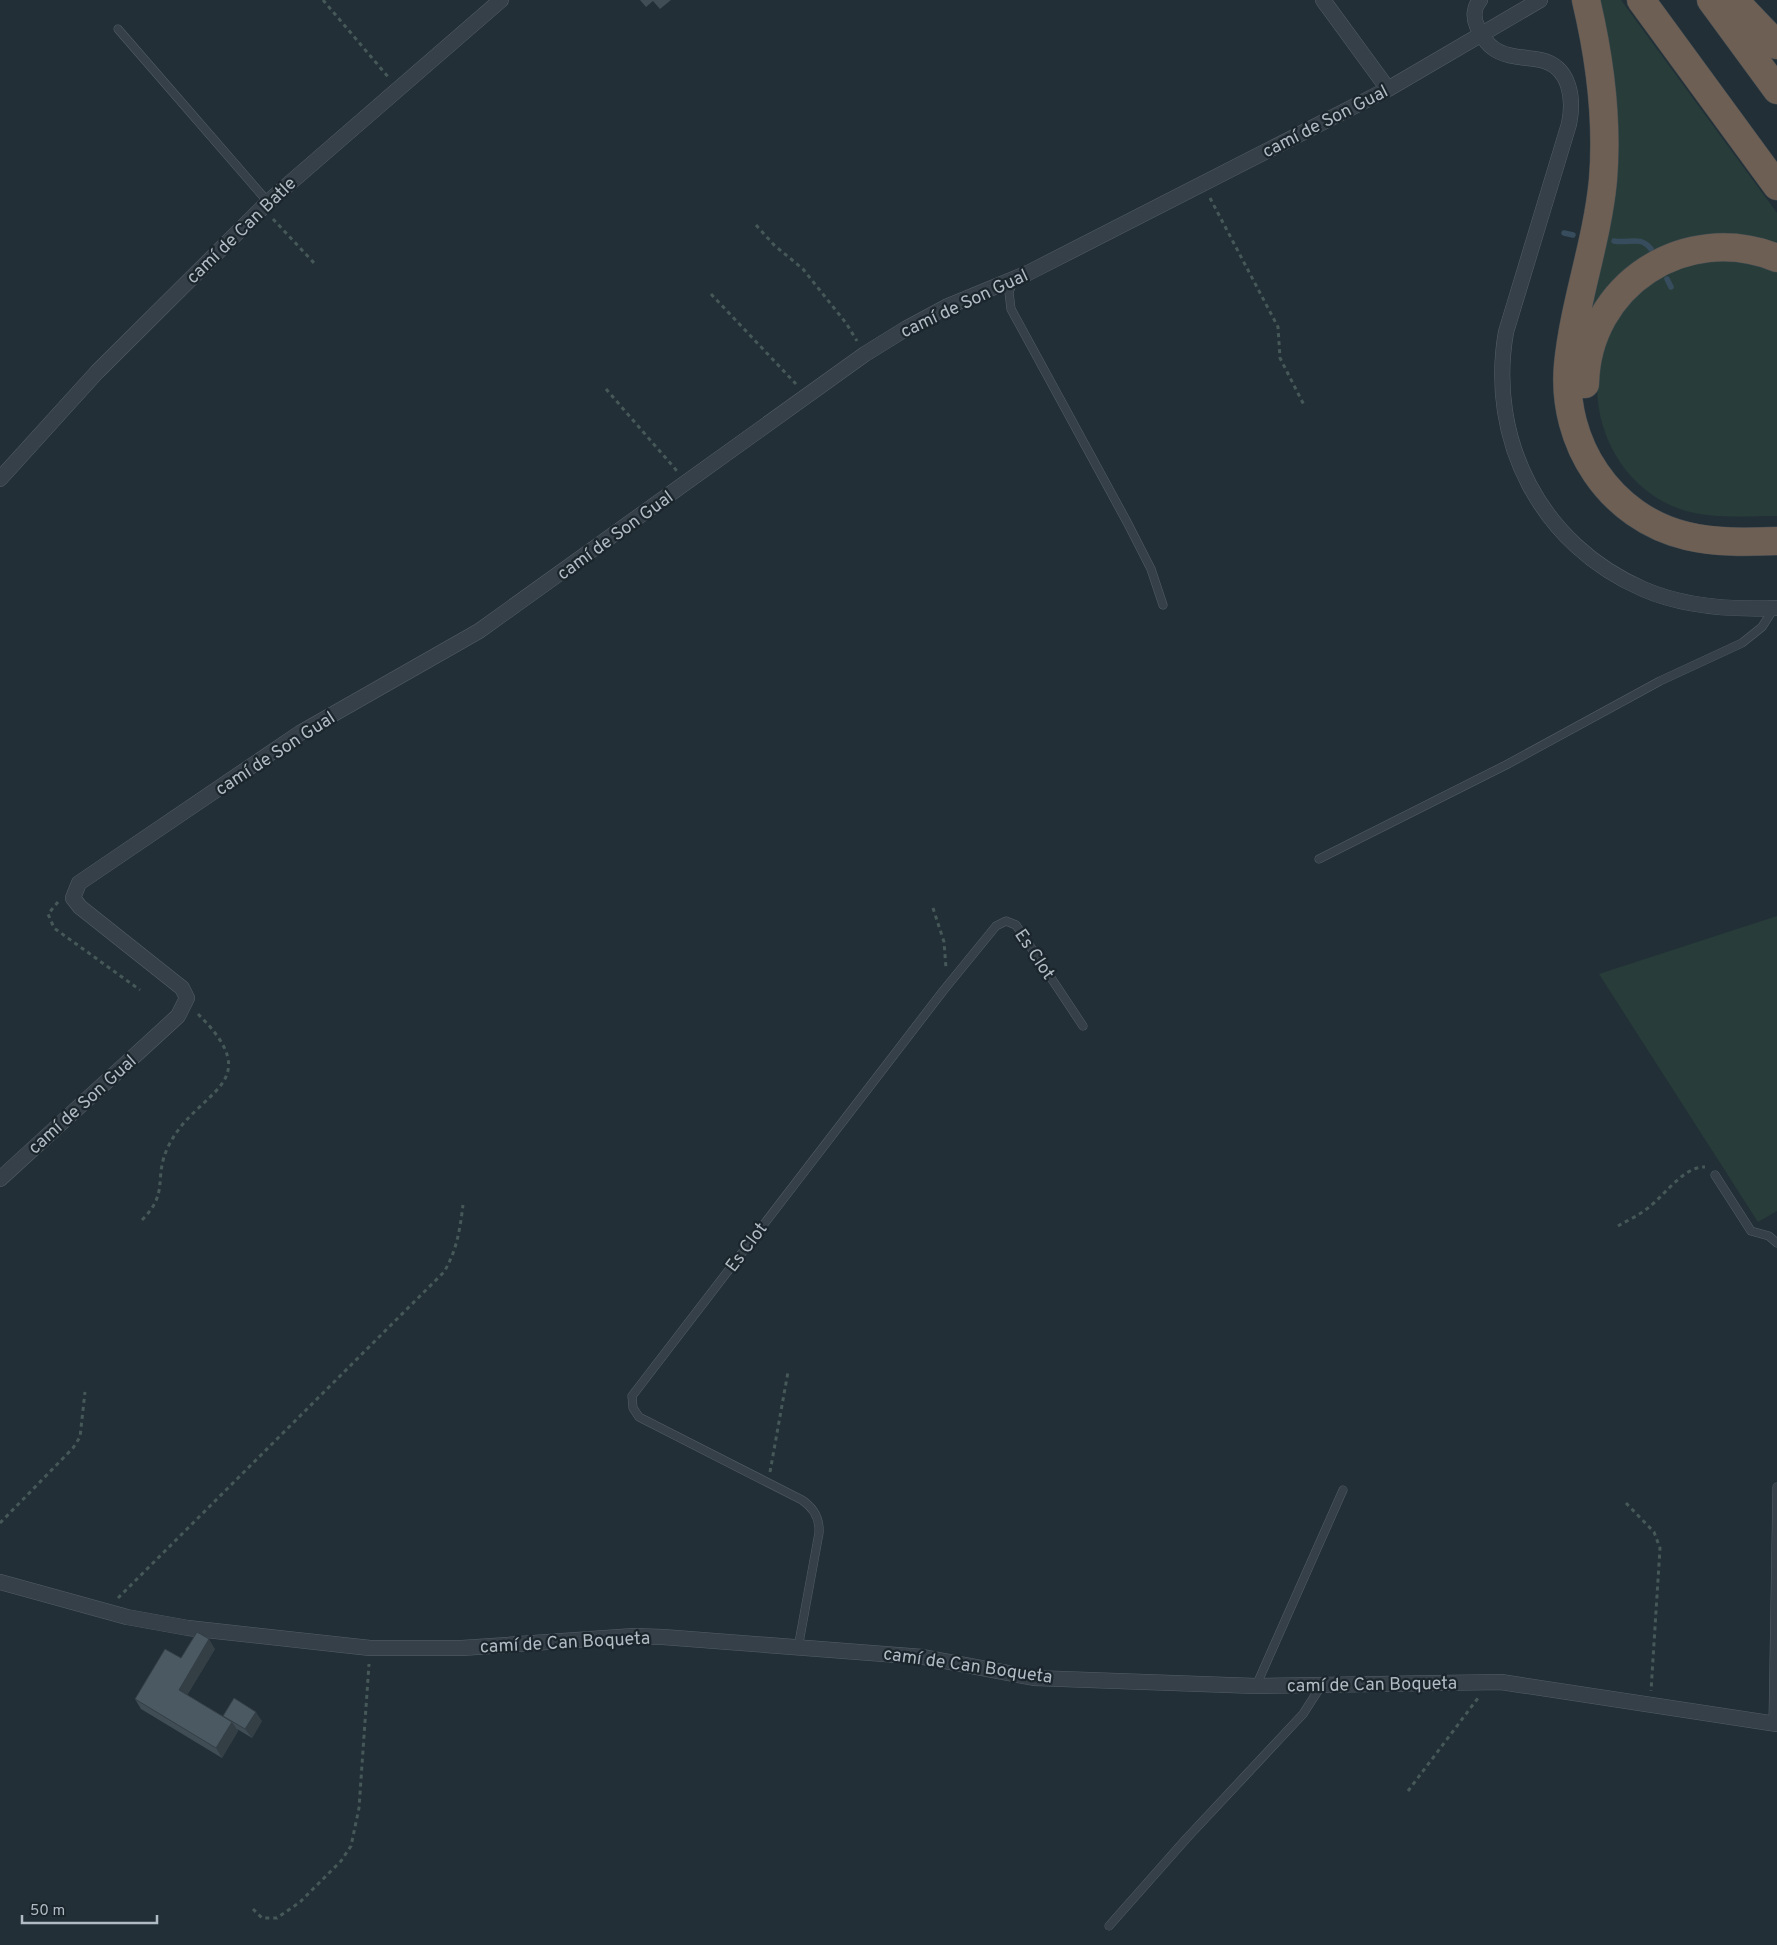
<svg xmlns="http://www.w3.org/2000/svg" width="1777" height="1945" viewBox="0 0 1777 1945" font-family="Overpass,sans-serif">
<rect width="100%" height="100%" fill="#222f37"/>
<path fill="#283d3a" d="M1597 0H1621L1777 213V247L1731 237 1590 313Z
M1711 261C1735 261 1755 263 1777 272V516C1747 516 1715 519 1686 511 1595 484 1566 360 1636 295 1658 276 1683 266 1711 261Z
M1777 916V1211L1758 1222 1599 974Z"/>
<g fill="none" stroke-linecap="round" stroke-linejoin="round">
<path stroke="#374d5d" stroke-width="5.5" d="M1564 233 1573 235
M1614 241C1629 244 1640 235 1651 249
M1667 279 1671 287"/>
<g stroke="#545e66" stroke-width="9">
<path id="service" d="M118 29 268 202
M1013 282 1009 292 1011 309 1127 522 1151 569 1163 605
M1319 859 1506 765 1660 681 1742 643 1762 627 1774 608
M1715 1175 1751 1231 1769 1236 1777 1243
M798 1648 819 1533C820 1518 814 1508 802 1500L639 1417 633 1408 632 1396 943 991 996 926 1006 921 1016 925 1083 1026
M1256 1686 1343 1490
M1773 1724 1777 1487
M1109 1926 1186 1839 1303 1714 1321 1686"/>
</g>
<g stroke="#545e66" stroke-width="16">
<path id="minor" d="M1323 0 1388 89
M1480 0C1474 7 1473 17 1477 26 1481 33 1485 43 1493 48 1506 58 1526 57 1541 60 1571 67 1574 100 1569 124L1506 332C1487 440 1541 545 1643 589 1684 607 1733 610 1777 608
M0 479 97 372 268 202 501 0
M0 1179 178 1016 187 998 182 988 80 907 73 898 79 883 300 733 479 631 865 354 907 328 946 307 1028 273 1388 89 1540 0
M0 1582 127 1617 188 1628 370 1648H462L634 1636 663 1637 923 1657 1034 1678 1256 1686 1501 1682 1777 1724"/>
</g>
<g stroke="#414b53" stroke-width="29">
<path id="motorway" d="M1586 0C1600 59 1608 119 1603 180 1597 243 1574 303 1568 365 1561 443 1610 518 1687 536 1716 543 1747 542 1777 541
M1641 0 1777 186
M1711 0 1777 90
M1734 0 1777 45
M1585 384C1587 285 1685 221 1777 258"/>
</g>
<path stroke="#465958" stroke-width="3" stroke-dasharray="4 4" stroke-linecap="butt" d="M323 0 389 78
M1210 198 1278 327 1280 358 1305 407
M273 219 315 264
M756 225 774 245 803 269 846 323 857 341
M711 294 796 384
M606 389 677 471
M58 902 48 914 54 928 140 990
M933 908 944 942 946 968
M142 1220C170 1192 153 1178 168 1147 195 1089 272 1086 196 1012
M1618 1226C1628 1220 1640 1215 1649 1207 1665 1195 1684 1166 1705 1167
M770 1472 788 1372
M1626 1503 1654 1532 1660 1548 1651 1691
M0 1523 73 1448 80 1437 85 1392
M118 1598 444 1272C457 1250 460 1229 463 1205
M1408 1791 1478 1698
M253 1909 262 1918H277L300 1902 341 1861 351 1846 359 1808 369 1664"/>
<use href="#service" stroke="#364048" stroke-width="8"/>
<use href="#minor" stroke="#364048" stroke-width="15"/>
<use href="#motorway" stroke="#6d5f53" stroke-width="28"/>
</g>
<path fill="#404d55" d="M640 0H671L660 9 653 1 646 7Z
M215 1649 187 1695 224 1717 223 1716 262 1721 252 1738 237 1729 238 1731 222 1758 141 1709 135 1699Z"/>
<path fill="#343e45" d="M209 1639 215 1649 185 1699 179 1690Z
M256 1712 262 1721 252 1738 245 1729Z
M232 1722 238 1731 222 1758 216 1748Z"/>
<path fill="#4b5963" stroke="#343e45" d="M197 1632 209 1639 179 1690 232 1722 216 1748 135 1699 165 1649 181 1658Z
M234 1698 256 1712 245 1729 223 1716Z"/>
<g text-anchor="middle" stroke-width="4.5" stroke-linejoin="round" paint-order="stroke">
<g font-size="18" fill="#b1bbc4" stroke="#1b252c">
<text transform="translate(1325 121) rotate(-27)" y="6">camí de Son Gual</text>
<text transform="translate(241 230) rotate(-44)" y="6">camí de Can Batle</text>
<text transform="translate(964 303) rotate(-25)" y="6">camí de Son Gual</text>
<text transform="translate(615 535) rotate(-36)" y="6">camí de Son Gual</text>
<text transform="translate(275 753) rotate(-33)" y="6">camí de Son Gual</text>
<text transform="translate(1035 954) rotate(56)" y="6">Es Clot</text>
<text transform="translate(82 1104) rotate(-42)" y="6">camí de Son Gual</text>
<text transform="translate(746 1247) rotate(-53)" y="6">Es Clot</text>
<text transform="translate(565 1642) rotate(-3)" y="6">camí de Can Boqueta</text>
<text transform="translate(968 1665) rotate(8)" y="6">camí de Can Boqueta</text>
<text transform="translate(1372 1684) rotate(-1)" y="6">camí de Can Boqueta</text>
</g>
</g>
<path d="M22 1915v8h135v-8" fill="none" stroke="#b1bbc4" stroke-width="2.5"/>
<text x="30" y="1915" font-size="15" fill="#b1bbc4" stroke="#1b252c" stroke-width="4" paint-order="stroke">50 m</text>
</svg>
